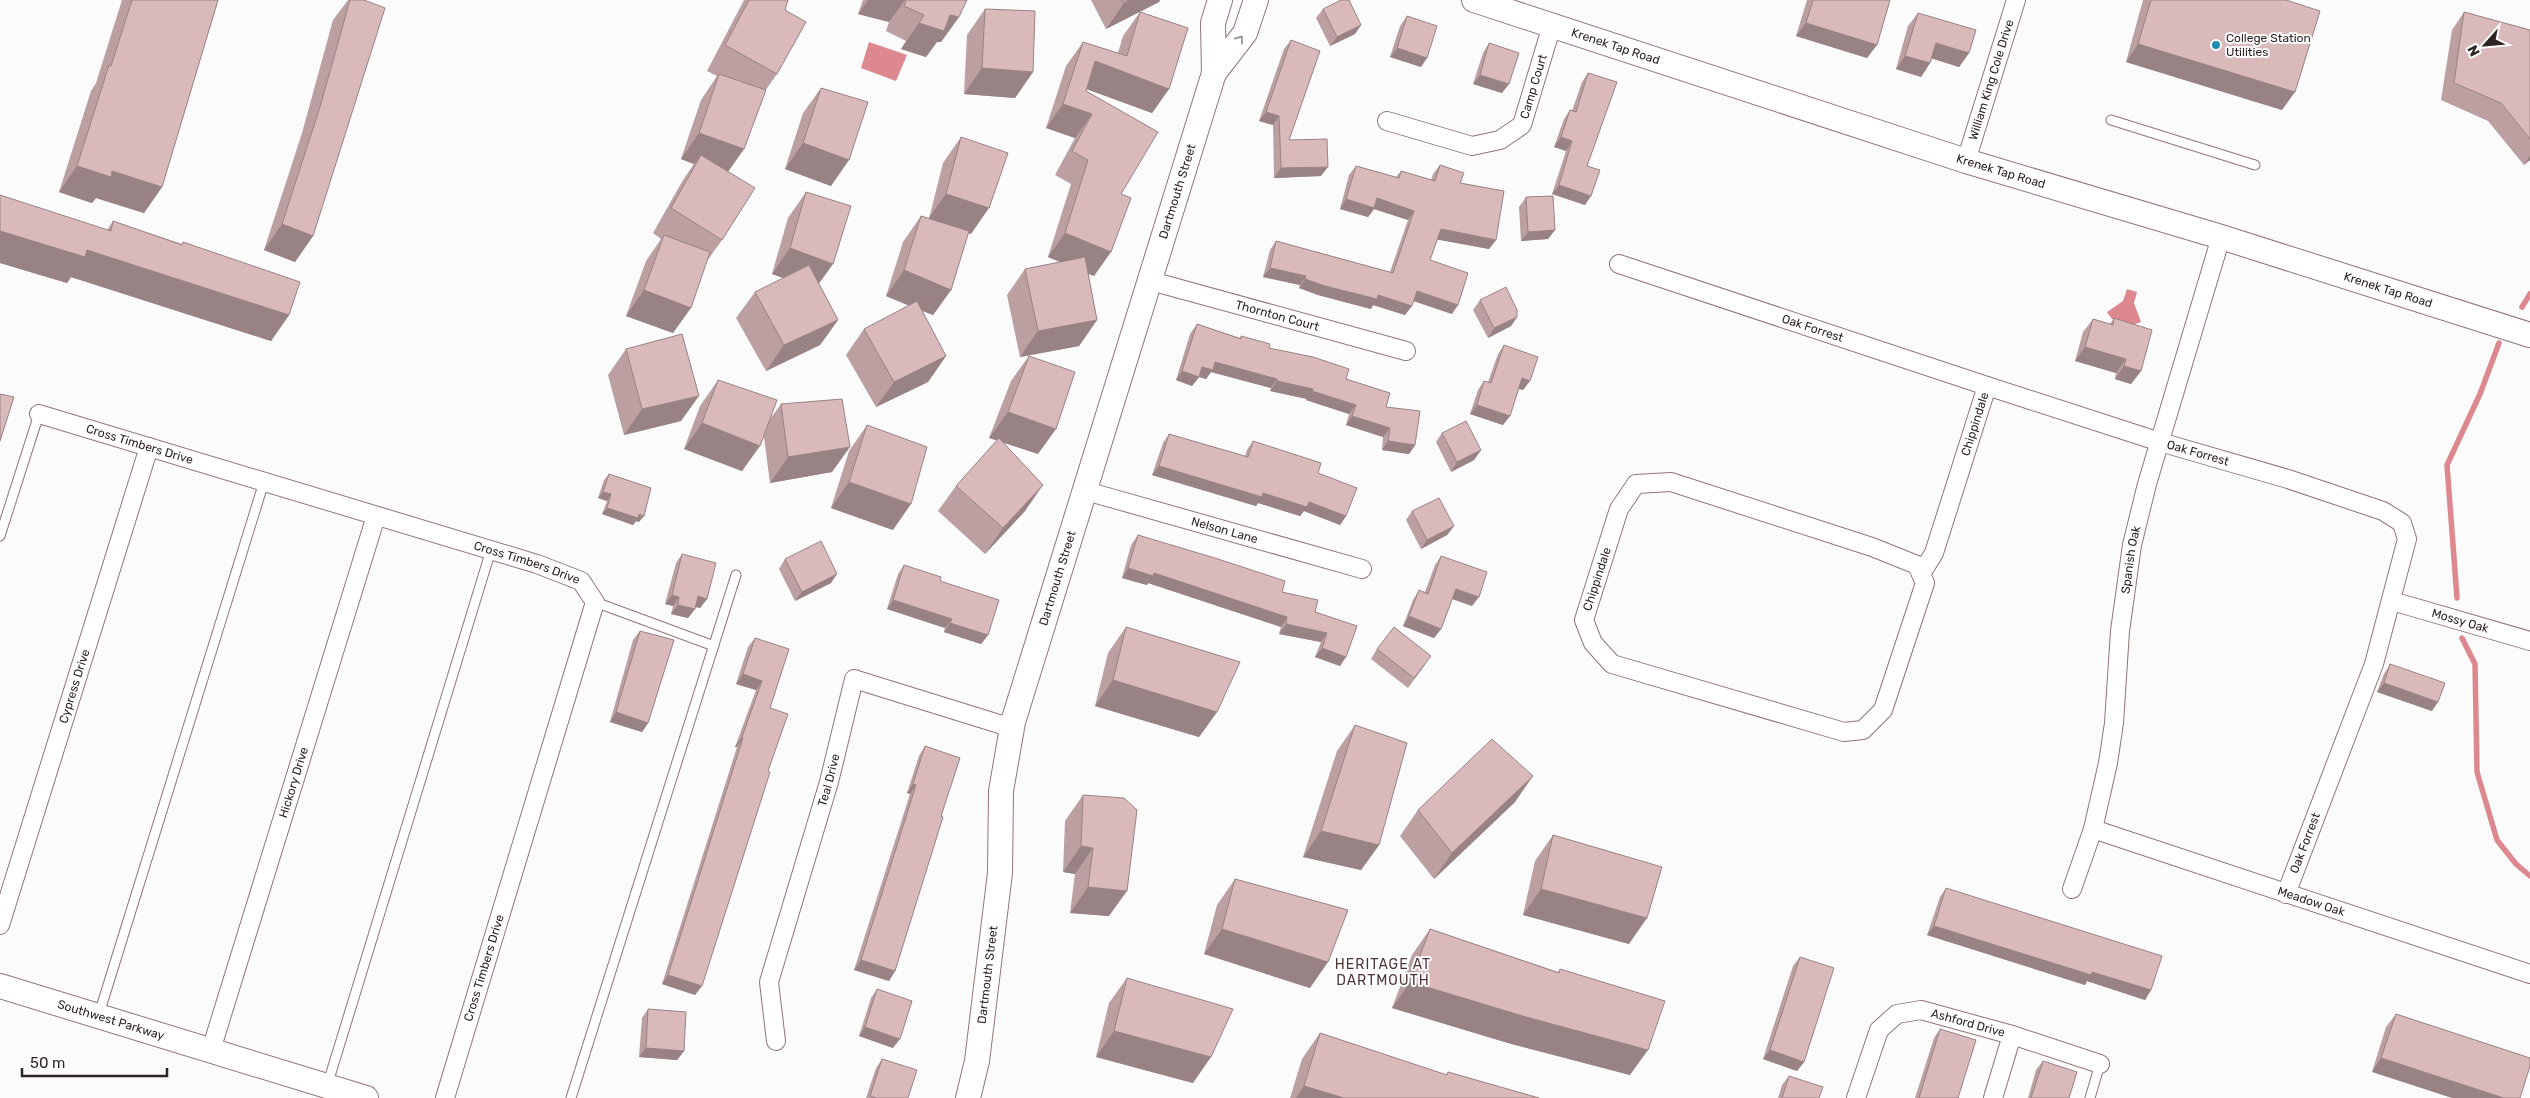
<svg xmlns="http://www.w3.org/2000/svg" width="2530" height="1098" viewBox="0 0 2530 1098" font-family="Rubik,sans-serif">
<rect width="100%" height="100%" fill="#fbfbfb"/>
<path fill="#dd888f" d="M869 42 907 55 896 81 861 68Z
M2127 289 2137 292 2134 303 2141 322C2128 328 2114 325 2107 312L2123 301Z"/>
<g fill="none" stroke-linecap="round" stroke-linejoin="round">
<path stroke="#dd888f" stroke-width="5.5" d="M2522 307 2530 294
M2457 598 2447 465 2480 394 2499 343
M2462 638 2475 664 2477 772 2497 840 2516 864 2530 876"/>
<g stroke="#937577" stroke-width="11">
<path id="lane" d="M2111 120 2255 165
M0 536 39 414
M595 602 714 646
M99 1014 264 482
M327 1086 491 550
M571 1098 736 575
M2090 1098 2100 1064"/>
</g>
<g stroke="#937577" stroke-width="20">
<g id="street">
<path id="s1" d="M1387 121 1472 146 1500 140 1522 125 1552 25"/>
<path id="s2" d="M1966 161 2016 0"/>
<path id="s3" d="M1619 264 1987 386 2160 442 2288 479 2383 511 2402 523 2407 539 2374 664 2286 894"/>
<path id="s4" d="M1151 281 1406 351"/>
<path id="s5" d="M39 414 537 564 581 581 595 602 445 1098"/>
<path d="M1671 482 1872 547 1917 565 1925 583 1883 710 1863 730 1844 732 1612 664 1593 643 1584 620 1619 509 1636 484Z"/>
<path id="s6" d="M1086 491 1362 569"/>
<path id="s7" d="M1921 574 1934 553 1987 386"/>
<path id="s8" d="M2392 601 2530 641"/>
<path id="s9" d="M2093 829 2530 974"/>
<path id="s10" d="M2072 889 2093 829 2108 763 2114 723 2120 631 2132 545 2147 484 2221 237"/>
<path id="s11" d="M0 925 149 447"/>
<path id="s12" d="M776 1041 769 982 829 782 854 679 1012 728"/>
<path id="s13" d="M211 1050 376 516"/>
<path id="s14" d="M1856 1098 1879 1030 1897 1014 1921 1010 2012 1035 2100 1064"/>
<path d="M1993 1098 2012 1035"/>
</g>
</g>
<g stroke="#937577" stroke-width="26">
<g id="secondary">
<path id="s15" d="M1474 0 1966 161 2221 237 2530 335"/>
<path d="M1214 73 1245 33 1256 0"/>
<path id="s16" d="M0 986 366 1098"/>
<path id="s17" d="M968 1098 977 1061 1000 873 1001 791 1013 722 1214 73 1213 23 1220 0"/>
</g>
</g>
<use href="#lane" stroke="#fff" stroke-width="9"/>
<use href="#street" stroke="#fff" stroke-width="18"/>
<use href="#secondary" stroke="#fff" stroke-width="24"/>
</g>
<path fill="#bb9fa1" d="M122 0H218L162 187 144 213 96 198 92 203 59 192 91 91 96 83Z
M348 0H364L313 236 295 262 264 250 302 133 333 20Z
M743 0H788L785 10 777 74 765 91 744 149 728 172 722 240 707 261 673 333 626 316 646 261 661 239 653 233 683 180 694 164 681 159 701 100 717 76 707 71 744 0Z
M863 0H906L959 17 941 42H937L926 57 901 49 906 41 886 31 889 22 858 14Z
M1091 0H1160L1159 2 1106 29Z
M1807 0H1890L1867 58 1796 36Z
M2143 0H2286L2282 110 2126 62Z
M985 9 1033 72 1015 98 964 94 967 35Z
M1323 9 1361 25 1355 34 1330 46 1316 18Z
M1140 12 1169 89 1152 113 1087 89 1086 91 1121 194 1094 276 1088 274 1097 320 1079 346 1020 357 1007 295 1025 269 1060 262 1048 257 1071 184 1055 175 1075 138 1046 128 1066 66 1083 42 1118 53 1123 36Z
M2464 12 2530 30V160L2524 165 2488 121 2441 100 2452 30Z
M1918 13 1969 53 1959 67 1932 58 1930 63 1921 77 1896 69 1908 26Z
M1407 16 1421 67 1390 57 1400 26Z
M1291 40 1289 140 1321 176 1274 178 1273 125 1259 121 1284 49Z
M1489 43 1502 93 1473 84 1483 53Z
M1588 73 1587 166 1585 205 1552 194 1566 151 1554 147 1564 119 1570 110 1572 111 1582 82Z
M821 88 831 186 785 169 803 113Z
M961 137 971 234 968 233 951 290 933 315 922 311 946 356 928 382 876 407 846 355 864 329 909 306 886 296 903 242 921 216 929 219 943 163Z
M1440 165 1460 183 1496 240 1489 249 1437 239 1430 260 1452 314 1413 301 1405 315 1373 305 1371 309 1318 295 1299 288 1300 285 1263 277 1270 250 1276 241 1390 272 1408 220 1374 209 1368 217 1340 209 1349 175 1356 166 1396 177 1401 171 1431 180 1433 174Z
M806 192 819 284 838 320 820 345 766 371 736 318 755 292 783 278 772 274 788 218Z
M1526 197 1555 230 1548 239 1521 241 1519 207Z
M113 221 182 244 183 242 289 315 271 341 71 277 67 283 0 263 107 230Z
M1480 300 1517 317 1511 326 1488 338 1473 310Z
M2114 318 2141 371 2131 384 2115 379 2116 373 2075 361 2083 332 2093 319 2110 324Z
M1197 324 1240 338 1241 336 1346 379 1386 407 1415 445 1409 454 1382 450 1383 437 1346 425 1349 414 1306 400 1307 399 1270 391 1271 388 1211 372 1206 379 1199 377 1192 386 1176 380 1190 334Z
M1504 345 1523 390 1519 389 1503 425 1470 414 1478 390 1484 381 1488 382 1498 354Z
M626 349 681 421 624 435 608 375Z
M1029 356 1038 454 1003 442 1025 511 985 554 938 511 956 486 998 440 989 438 1011 381Z
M718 380 770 419 781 404 832 472 770 483 764 437 742 471 684 449 700 406Z
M867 425 893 530 831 508 849 451Z
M1442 433 1481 450 1474 460 1451 472 1436 442Z
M1169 434 1245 456 1247 450 1253 441 1318 473 1346 516 1340 525 1304 511 1300 516 1258 503 1256 506 1152 475 1163 443Z
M609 474 639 522 636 521 633 525 602 514 607 501 598 498 604 480Z
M1412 511 1454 526 1447 535 1421 549 1406 520Z
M1138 535 1282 592 1315 612 1357 626 1340 666 1315 657 1321 642 1279 634 1281 627 1148 583 1147 585 1122 578 1131 545Z
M682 554 707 599 700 608 696 607 695 609 688 618 671 614 673 606 665 604 676 563Z
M1441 556 1472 606 1452 599 1441 629 1434 638 1403 626 1413 600 1419 590 1425 592 1435 565Z
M785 559 831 583 795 601 779 569Z
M904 565 940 581 988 635 981 644 944 632 945 628 887 609 898 574Z
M1126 627 1217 712 1199 737 1095 706 1108 653Z
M640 631 648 723 642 732 610 722 633 640Z
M755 638 770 708 768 771 695 995 662 984 737 747H735L756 690 736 684 748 647Z
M1377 649 1425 665 1408 688 1371 659Z
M2390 664 2432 711 2377 692 2384 674Z
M1355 725 1379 845 1361 870 1303 857 1337 751Z
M925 746 941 816 895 971 889 981 854 970 910 794 907 793 919 756Z
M1083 795 1109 916 1070 913 1075 874 1063 872 1065 821Z
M1515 802 1434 879 1400 836 1418 810Z
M1553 835 1629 944 1523 915 1535 861Z
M1235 879 1310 988 1204 954 1217 905Z
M1946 888 2151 990 2145 1000 2087 981 2085 985 1927 935 1940 897Z
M1430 929 1558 972 1560 969 1630 1075 1508 1043 1392 1008 1412 955Z
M1800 957 1804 1062 1797 1071 1763 1059 1793 966Z
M1127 978 1193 1083 1096 1057 1109 1003Z
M877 989 893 1048 859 1036 871 998Z
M648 1009 684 1051 677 1060 639 1057 642 1018Z
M2396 1014 2530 1058 2372 1072 2386 1027Z
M1940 1029 1958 1098H1915L1934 1038Z
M1320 1033 1446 1075 1448 1072 1539 1098H1290L1302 1059Z
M882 1059 908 1098H866L876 1068Z
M2043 1061 2069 1098H2028L2036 1070Z
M1789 1076 1819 1098H1778L1782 1085Z"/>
<path fill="#998283" d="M868 0H905L889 22 858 14Z
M1130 0H1160L1159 2 1106 29 1124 3Z
M950 15 959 17 941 42H937L926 57 901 49 919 23Z
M1806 23 1877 45 1867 58 1796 36Z
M1361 25 1355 34 1330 46 1337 37Z
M1936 43 1969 53 1959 67 1927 57Z
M2138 44 2295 92 2282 110 2126 62Z
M1397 48 1427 58 1421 67 1390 57Z
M1905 56 1930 63 1921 77 1896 69Z
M1095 61 1169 89 1152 113 1078 86Z
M982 68 1033 72 1015 98 964 94Z
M1480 75 1509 84 1502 93 1473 84Z
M1063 104 1092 114 1075 138 1046 128Z
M1266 112 1279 116 1273 125 1259 121Z
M699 133 744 149 726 174 701 155 694 164 681 159Z
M1561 137 1572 141 1566 151 1554 147Z
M803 143 849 160 831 186 785 169Z
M2530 156V160L2524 165Z
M77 166 112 171 162 187 144 213 96 198 92 203 59 192Z
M1328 167 1321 176 1274 178 1281 168Z
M1559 185 1591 196 1585 205 1552 194Z
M946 194 989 208 971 234 928 219Z
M1377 198 1414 211 1408 220 1374 209 1368 217 1340 209 1346 199Z
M282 224 313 236 295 262 264 250Z
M1441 229 1496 240 1489 249 1434 239Z
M1555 230 1548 239 1521 241 1528 232Z
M0 231 87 250 289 315 271 341 71 277 67 283 0 263Z
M1065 233 1111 252 1094 276 1048 257Z
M790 248 833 264 815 289 772 274Z
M1270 268 1306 276 1300 285 1263 277Z
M904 270 951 290 933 315 886 296Z
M1305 279 1378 295 1412 306 1405 315 1373 305 1371 309 1318 295 1299 288Z
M644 290 691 308 673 333 626 316Z
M1417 291 1458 305 1452 314 1411 300Z
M1517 317 1511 326 1488 338 1494 328Z
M838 320 820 345 766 371 784 345Z
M1097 320 1079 346 1020 357 1038 331Z
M2085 347 2126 359 2116 373 2075 361Z
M946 356 928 382 876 407 894 382Z
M1215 362 1277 379 1271 388 1211 372 1206 379 1199 377 1192 386 1176 380 1182 371 1202 367Z
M2124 366 2141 371 2131 384 2115 379Z
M1522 378 1530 381 1523 390 1516 388Z
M1277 381 1313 389 1307 399 1270 391Z
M1312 391 1356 405 1349 414 1306 400Z
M699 396 681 421 624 435 642 409Z
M1477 405 1510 416 1503 425 1470 414Z
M1008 412 1056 429 1038 454 989 438Z
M1352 416 1390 428 1383 437 1346 425Z
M702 423 760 446 742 471 684 449Z
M1388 441 1415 445 1409 454 1382 450Z
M850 447 832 472 770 483 788 457Z
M1481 450 1474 460 1451 472 1457 462Z
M1159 466 1263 493 1309 502 1346 516 1340 525 1304 511 1300 516 1258 503 1256 506 1152 475Z
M849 482 911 504 893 530 831 508Z
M1043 485 1025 511 985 554 1003 528Z
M603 492 611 494 607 501 598 498Z
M607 508 644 516 639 522 636 521 633 525 602 514Z
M1454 526 1447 535 1421 549 1427 540Z
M1128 568 1154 573 1287 617 1281 627 1148 583 1147 585 1122 578Z
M837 574 831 583 795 601 802 592Z
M1456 589 1479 597 1472 606 1450 598Z
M672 595 679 597 673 606 665 604Z
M698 596 707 599 700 608 692 606Z
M893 600 952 619 945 628 887 609Z
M678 605 695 609 688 618 671 614Z
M1409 616 1441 629 1434 638 1403 626Z
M950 623 988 635 981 644 944 632Z
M1286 624 1327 633 1321 642 1279 634Z
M1322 648 1346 657 1340 666 1315 657Z
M743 674 762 681 756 690 736 684Z
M1113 680 1217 712 1199 737 1095 706Z
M2384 683 2438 702 2432 711 2377 692Z
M616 712 648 723 642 732 610 722Z
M742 737 743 738 737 747H735Z
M1533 776 1515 802 1434 879 1452 853Z
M913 784 916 785 910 794 907 793Z
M1321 831 1379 845 1361 870 1303 857Z
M1081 846 1093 848 1075 874 1063 872Z
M1088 887 1127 891 1109 916 1070 913Z
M1541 889 1647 918 1629 944 1523 915Z
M1934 926 2092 972 2151 990 2145 1000 2087 981 2085 985 1927 935Z
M1222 929 1328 962 1310 988 1204 954Z
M861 960 895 971 889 981 854 970Z
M668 975 702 986 695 995 662 984Z
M1410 982 1648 1050 1630 1075 1508 1043 1392 1008Z
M865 1027 900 1039 893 1048 859 1036Z
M1114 1031 1211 1057 1193 1083 1096 1057Z
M646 1048 684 1051 677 1060 639 1057Z
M1770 1050 1804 1062 1797 1071 1763 1059Z
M2381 1058 2504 1098H2452L2372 1072Z
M1304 1086 1344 1098H1296Z"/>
<path fill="#dab9bb" stroke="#998283" d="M132 0H218L162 187 112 171 111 177 77 166 109 65 111 66Z
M350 0H364L385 8 313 236 282 224 320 107Z
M749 0H788L785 10 806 22 777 74 725 45Z
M906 0H967L959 17 950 15 944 31 919 23 924 15 904 6Z
M1122 0H1130L1124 3Z
M1341 0H1349L1361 25 1337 37 1323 9Z
M1813 0H1890L1877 45 1806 23Z
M2151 0H2286L2320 11 2295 92 2138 44Z
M985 9 1035 11 1033 72 982 68Z
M1140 12 1188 28 1169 89 1095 61 1086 91 1158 132 1121 194 1131 198 1111 252 1065 233 1088 160 1072 151 1092 114 1063 104 1083 42 1127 56Z
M2464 12 2530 30V139L2501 103 2454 83Z
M1918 13 1976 30 1969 53 1936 43 1930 63 1905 56Z
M1407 16 1437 26 1427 58 1397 48Z
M1291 40 1320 51 1289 140 1327 139 1328 167 1281 168 1279 116 1266 112Z
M1489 43 1519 53 1509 84 1480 75Z
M1588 73 1617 82 1587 166 1600 170 1591 196 1559 185 1572 141 1561 137 1570 110 1576 112Z
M719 74 766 90 744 149 699 133Z
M821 88 868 102 849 160 803 143Z
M961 137 1008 153 989 208 946 194Z
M701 155 755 188 722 240 671 208Z
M1440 165 1464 173 1460 183 1504 191 1496 240 1441 229 1430 260 1468 273 1458 305 1417 291 1412 306 1378 295 1377 299 1325 286 1305 279 1306 276 1270 268 1276 241 1393 273 1414 211 1377 198 1374 208 1346 199 1356 166 1399 178 1401 171 1435 181Z
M806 192 851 206 833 264 790 248Z
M0 195 111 231 113 221 182 245 183 242 300 282 289 315 87 250 85 257 0 231Z
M1553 196 1555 230 1528 232 1526 197Z
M921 216 969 231 951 290 904 270Z
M664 235 710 252 691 308 644 290Z
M1085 257 1097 320 1038 331 1025 269Z
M809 265 838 320 784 345 755 292Z
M1506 287 1517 310V317L1494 328 1480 300Z
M917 301 946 356 894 382 864 329Z
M2114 318 2152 330 2141 371 2124 366 2126 359 2085 347 2093 319 2113 325Z
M1197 324 1241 339V336L1270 344 1269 348 1313 357 1349 369 1346 379 1390 393 1386 407 1420 411 1415 445 1388 441 1390 428 1352 416 1356 405 1312 391 1313 389 1277 381V379L1215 362 1213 370 1202 367 1199 377 1182 371Z
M682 334 699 396 642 409 626 349Z
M1504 345 1538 357 1530 381 1522 378 1510 416 1477 405 1484 381 1491 383Z
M1029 356 1075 372 1056 429 1008 412Z
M718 380 777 400 760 446 702 423Z
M0 394 14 397 0 441Z
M842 399 850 447 788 457 781 404Z
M1466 421 1481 450 1457 462 1442 433Z
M867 425 927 447 911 504 849 482Z
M1169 434 1248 457 1253 441 1321 463 1318 473 1357 488 1346 516 1309 502 1307 507 1263 493 1262 497 1159 466Z
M999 438 1043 485 1003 528 956 486Z
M609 474 651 488 644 516 639 514 638 518 607 508 611 494 603 492Z
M1439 498 1454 526 1427 540 1412 511Z
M1138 535 1218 559 1285 581 1282 592 1318 600 1315 612 1357 626 1346 657 1322 648 1327 633 1286 624 1287 617 1154 573 1153 576 1128 568Z
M821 541 837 574 802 592 785 559Z
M682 554 716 563 707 599 698 596 695 609 678 605 679 597 672 595Z
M1441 556 1487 572 1479 597 1456 589 1441 629 1409 616 1419 590 1428 594Z
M904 565 941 577 940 581 999 600 988 635 950 623 952 619 893 600Z
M1126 627 1240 662 1217 712 1113 680Z
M1394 627 1431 656 1414 678 1377 649Z
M640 631 674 640 648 723 616 712Z
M755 638 789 649 770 708 788 714 768 771 770 772 702 986 668 975 743 738 742 737 762 681 743 674Z
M2390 664 2445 683 2438 702 2384 683Z
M1355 725 1407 743 1379 845 1321 831Z
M1492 739 1533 776 1452 853 1418 810Z
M925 746 960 758 941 816 943 817 895 971 861 960 916 785 913 784Z
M1083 795 1124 798 1137 810 1127 891 1088 887 1093 848 1081 846Z
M1553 835 1662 867 1647 918 1541 889Z
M1235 879 1348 910 1328 962 1222 929Z
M1946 888 2162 956 2151 990 2092 972 2091 975 1934 926Z
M1430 929 1559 973 1560 969 1665 1001 1648 1050 1526 1017 1410 982Z
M1800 957 1834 968 1804 1062 1770 1050Z
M1127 978 1233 1009 1211 1057 1114 1031Z
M877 989 912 1001 900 1039 865 1027Z
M648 1009 686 1012 684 1051 646 1048Z
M2396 1014 2530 1058V1066L2520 1098H2504L2381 1058Z
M1940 1029 1976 1040 1958 1098H1919Z
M1320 1033 1447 1075 1448 1072 1539 1098H1344L1304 1086Z
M882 1059 917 1070 908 1098H877L870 1096Z
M2043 1061 2077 1072 2069 1098H2031Z
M1789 1076 1823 1087 1819 1098H1782Z"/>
<defs><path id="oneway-chevron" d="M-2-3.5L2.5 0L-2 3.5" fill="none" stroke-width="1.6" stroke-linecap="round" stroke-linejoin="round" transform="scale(1.25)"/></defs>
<use stroke="#a19c9c" href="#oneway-chevron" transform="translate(1240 39) rotate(-54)"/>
<circle fill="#218cb3" stroke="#fff" stroke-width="2" cx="2216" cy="45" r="5"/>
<g text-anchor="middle" stroke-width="4" stroke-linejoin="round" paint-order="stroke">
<g font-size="12" fill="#2f2324" stroke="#fff" text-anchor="start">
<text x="2226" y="42">College Station<tspan x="2226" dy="14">Utilities</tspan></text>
</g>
<g font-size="12" fill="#2f2324" stroke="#fff">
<text dy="4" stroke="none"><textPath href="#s15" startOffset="149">Krenek Tap Road</textPath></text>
<text dy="4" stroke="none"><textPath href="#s2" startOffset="85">William King Cole Drive</textPath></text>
<text dy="4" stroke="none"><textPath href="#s1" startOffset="184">Camp Court</textPath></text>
<text dy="4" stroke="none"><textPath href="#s15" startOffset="554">Krenek Tap Road</textPath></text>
<text dy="4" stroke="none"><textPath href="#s17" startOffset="935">Dartmouth Street</textPath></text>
<text dy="4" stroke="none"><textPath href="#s15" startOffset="959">Krenek Tap Road</textPath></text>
<text dy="4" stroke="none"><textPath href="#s4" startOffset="131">Thornton Court</textPath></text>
<text dy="4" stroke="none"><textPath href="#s3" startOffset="204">Oak Forrest</textPath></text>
<text dy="4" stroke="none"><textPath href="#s7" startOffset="160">Chippindale</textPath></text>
<text dy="4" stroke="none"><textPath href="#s5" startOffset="105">Cross Timbers Drive</textPath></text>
<text dy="4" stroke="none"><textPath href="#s3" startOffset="609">Oak Forrest</textPath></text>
<text dy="4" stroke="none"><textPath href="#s6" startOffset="144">Nelson Lane</textPath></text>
<text dy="4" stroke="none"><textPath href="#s10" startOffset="336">Spanish Oak</textPath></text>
<text dy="4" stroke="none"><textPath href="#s5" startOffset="510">Cross Timbers Drive</textPath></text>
<text dy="4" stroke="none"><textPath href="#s17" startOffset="530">Dartmouth Street</textPath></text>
<text transform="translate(1597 579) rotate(-72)" y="4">Chippindale</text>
<text dy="4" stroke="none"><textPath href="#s8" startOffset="71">Mossy Oak</textPath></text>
<text dy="4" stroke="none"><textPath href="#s11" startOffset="250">Cypress Drive</textPath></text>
<text dy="4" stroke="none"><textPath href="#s12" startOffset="270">Teal Drive</textPath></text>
<text dy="4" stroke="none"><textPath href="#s13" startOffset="280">Hickory Drive</textPath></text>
<text transform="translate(2305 843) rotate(-69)" y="4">Oak Forrest</text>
<text dy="4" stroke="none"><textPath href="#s9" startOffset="230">Meadow Oak</textPath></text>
<text transform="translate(484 968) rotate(-73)" y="4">Cross Timbers Drive</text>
<text dy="4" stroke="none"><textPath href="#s17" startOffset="125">Dartmouth Street</textPath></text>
<text dy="4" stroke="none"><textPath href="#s16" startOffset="116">Southwest Parkway</textPath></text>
<text dy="4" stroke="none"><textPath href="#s14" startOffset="169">Ashford Drive</textPath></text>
</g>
<g font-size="14" letter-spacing="1" fill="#4f3537" stroke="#fff">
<text x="1383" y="969">HERITAGE AT<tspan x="1383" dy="16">DARTMOUTH</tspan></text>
</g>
</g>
<g transform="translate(2485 45) rotate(243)" stroke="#ffffff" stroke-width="4" paint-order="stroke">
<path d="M0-4L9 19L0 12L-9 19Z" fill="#2f2324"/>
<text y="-8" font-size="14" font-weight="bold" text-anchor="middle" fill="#2f2324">N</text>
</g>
<path d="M22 1068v8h145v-8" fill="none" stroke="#2f2324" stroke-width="2.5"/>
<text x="30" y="1068" font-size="15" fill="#2f2324" stroke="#ffffff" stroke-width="4" paint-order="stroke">50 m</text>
</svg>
